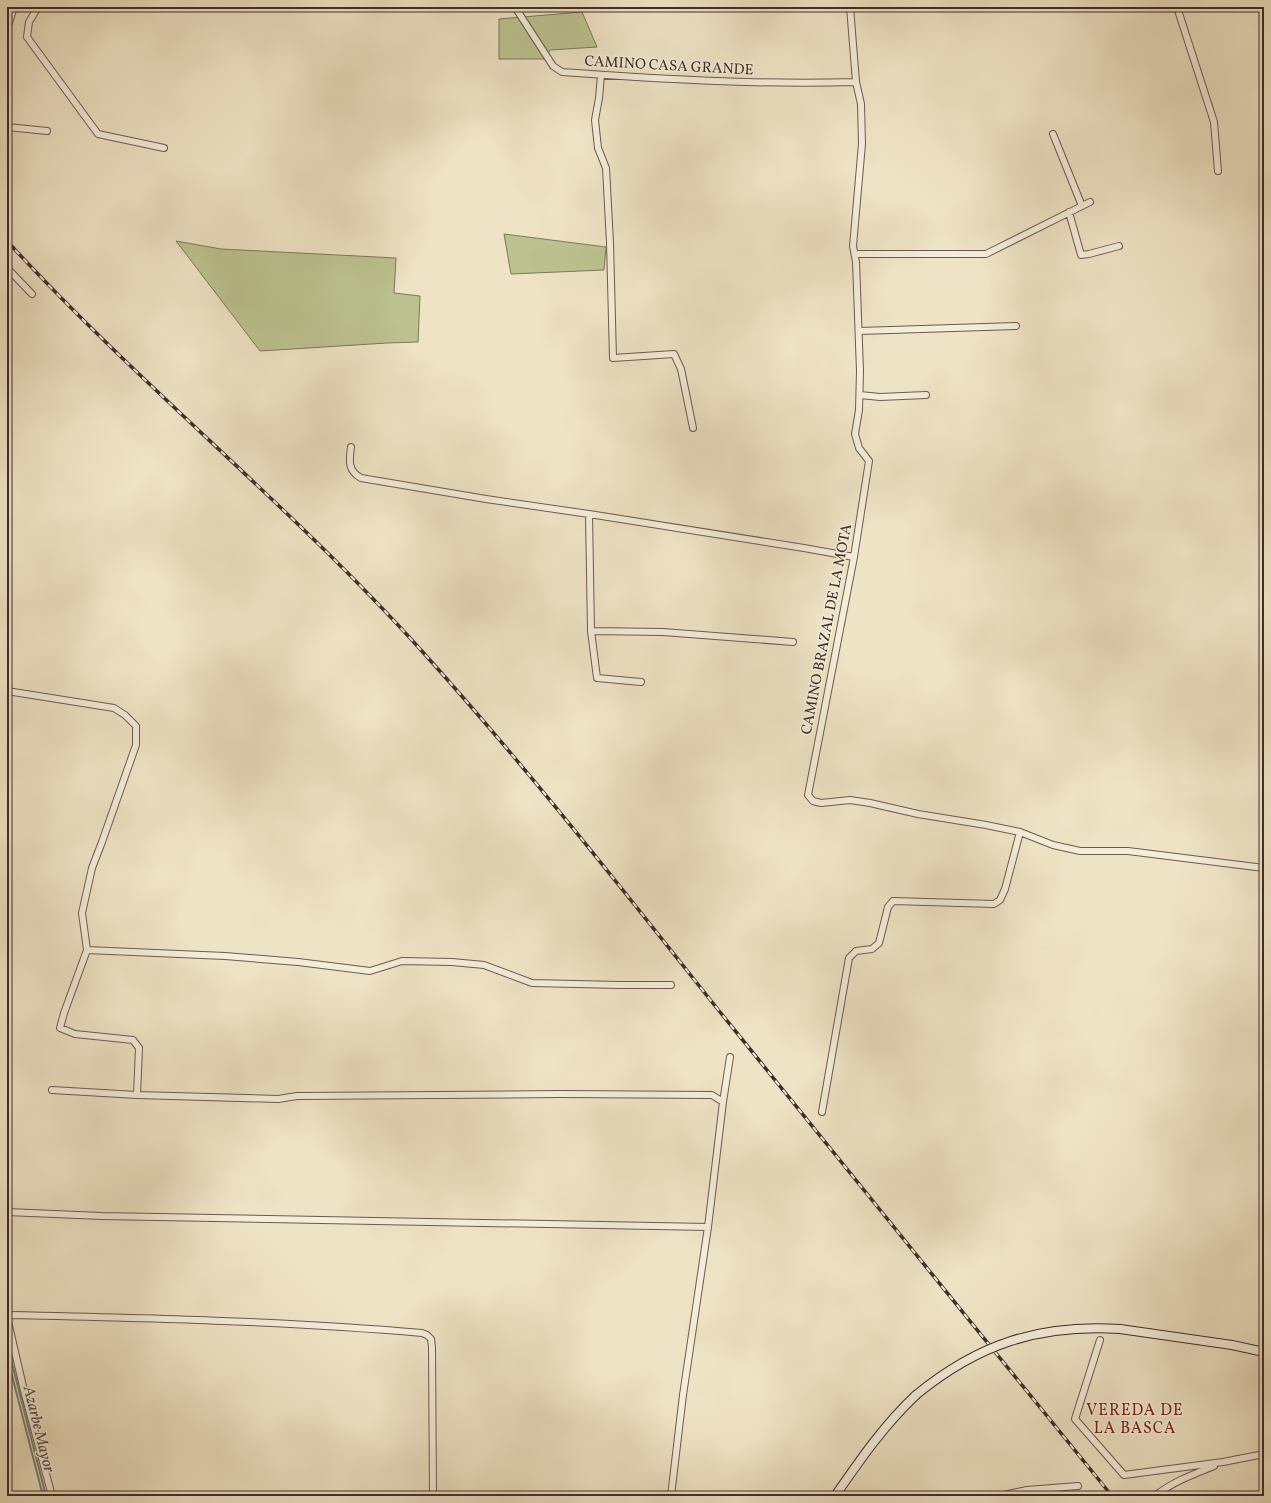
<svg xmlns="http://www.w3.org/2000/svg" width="1271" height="1503" viewBox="0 0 1271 1503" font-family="Vollkorn,serif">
<rect width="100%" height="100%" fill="#eee3c4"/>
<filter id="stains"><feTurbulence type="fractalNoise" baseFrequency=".005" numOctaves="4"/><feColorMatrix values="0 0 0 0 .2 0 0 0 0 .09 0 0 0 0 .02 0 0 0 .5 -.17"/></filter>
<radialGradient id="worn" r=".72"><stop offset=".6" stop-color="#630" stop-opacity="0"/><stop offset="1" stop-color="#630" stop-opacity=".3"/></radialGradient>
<path fill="#bcc391" stroke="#7d785c" d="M582 12 597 47 550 50 545 59H499V19Z
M504 234 606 247 604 270 511 274Z
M176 241 221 249 396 258 394 293 420 296 418 342 387 343 260 351Z"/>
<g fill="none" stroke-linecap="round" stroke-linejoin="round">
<path stroke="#758479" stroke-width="2" d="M7 1344 46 1496
M7 1356 43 1496"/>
<g stroke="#6a5b4f" stroke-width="8">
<path id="street" d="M38 7 29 22 27 37 98 134 164 148
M515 7 553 66 562 72C660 79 758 85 856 82
M850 7 856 82 861 104 862 144 853 246 856 262 860 371 859 410 855 434 859 448 869 461 854 557 808 795 813 801 821 803 850 800 870 803 918 814 986 825 1020 832 1053 845 1080 851H1128L1264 868
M1177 7 1214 122 1218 171
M7 29 14 7
M601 75 599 98 595 120 598 148 606 168 610 243 613 358 674 354 681 369 693 428
M7 127 47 131
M1053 134 1082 206
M1069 212 1081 255 1089 254 1119 246
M855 254H986L1090 202
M7 268 32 294
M859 331 1016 326
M860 395 880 397 926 395
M351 447C349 461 348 471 361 478L486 499 589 514
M591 631 597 678 641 682
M793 642 663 632 591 631 589 514 804 548 854 557
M7 691 114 708 125 715 136 726V745L102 842 92 868 82 913 87 950 225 956 298 962 370 971 402 961 452 962 484 965 532 983 620 985H671
M52 1090 137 1095 139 1048 133 1040 75 1034 60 1028 64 1013 87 950
M723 1102 730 1057
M822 1112 849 958 856 951 872 949 879 943 888 907 893 901 994 904 1000 900 1005 889 1020 832
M7 1212 102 1216 708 1227 723 1102 712 1095 561 1094 297 1096 278 1099 137 1095
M7 1315C145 1318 284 1321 422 1333L427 1335 431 1339 432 1347 433 1496
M7 1317 24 1391 52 1496
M1100 1340 1075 1419 1124 1475 1223 1462 1264 1454
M671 1496 683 1395 708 1227
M999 1496 1027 1490 1078 1486
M1155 1496C1172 1482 1194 1474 1214 1466"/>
</g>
<g stroke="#3e2e28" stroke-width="10">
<path id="secondary" d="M1120 1329 1232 1345 1264 1352
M835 1496C860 1460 884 1425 916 1395"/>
</g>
<use href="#street" stroke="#f4edd9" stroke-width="6"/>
<use href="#secondary" stroke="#f4edd9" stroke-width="8"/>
<g stroke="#3e2e28" stroke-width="3.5">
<path id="rail" d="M7 241C138 384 290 505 420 649 525 765 622 889 720 1012 850 1173 981 1335 1112 1496"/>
</g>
<use href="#rail" stroke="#f4edd9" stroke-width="2" stroke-dasharray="6" stroke-linecap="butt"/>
<g stroke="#3e2e28" stroke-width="10" stroke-linecap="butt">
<path id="secondary-bridge" d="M916 1395C978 1344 1039 1324 1120 1329"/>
</g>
<use href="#secondary-bridge" stroke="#f4edd9" stroke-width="8"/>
</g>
<g text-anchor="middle" stroke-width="3" stroke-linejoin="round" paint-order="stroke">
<g font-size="15" fill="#3e2e28" stroke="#f4edd9">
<text transform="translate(669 65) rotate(3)" y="5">CAMINO CASA GRANDE</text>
<text transform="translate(826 629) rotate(-79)" y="5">CAMINO BRAZAL DE LA MOTA</text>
</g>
<g font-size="16" letter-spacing="1" fill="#7a1f14" stroke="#f4edd9">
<text x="1135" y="1415">VEREDA DE<tspan x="1135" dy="18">LA BASCA</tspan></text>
</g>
<g font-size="16" font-style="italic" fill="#55524a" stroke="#f4edd9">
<text transform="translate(40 1429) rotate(76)" y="6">Azarbe Mayor</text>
</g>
</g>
<rect width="1271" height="1503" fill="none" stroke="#eee3c4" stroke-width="24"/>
<rect x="8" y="8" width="1255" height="1487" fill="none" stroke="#3e2e28" stroke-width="2"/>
<rect x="12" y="12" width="1247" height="1479" fill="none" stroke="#3e2e28"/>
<rect width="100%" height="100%" filter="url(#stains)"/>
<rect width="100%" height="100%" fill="url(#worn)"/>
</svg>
